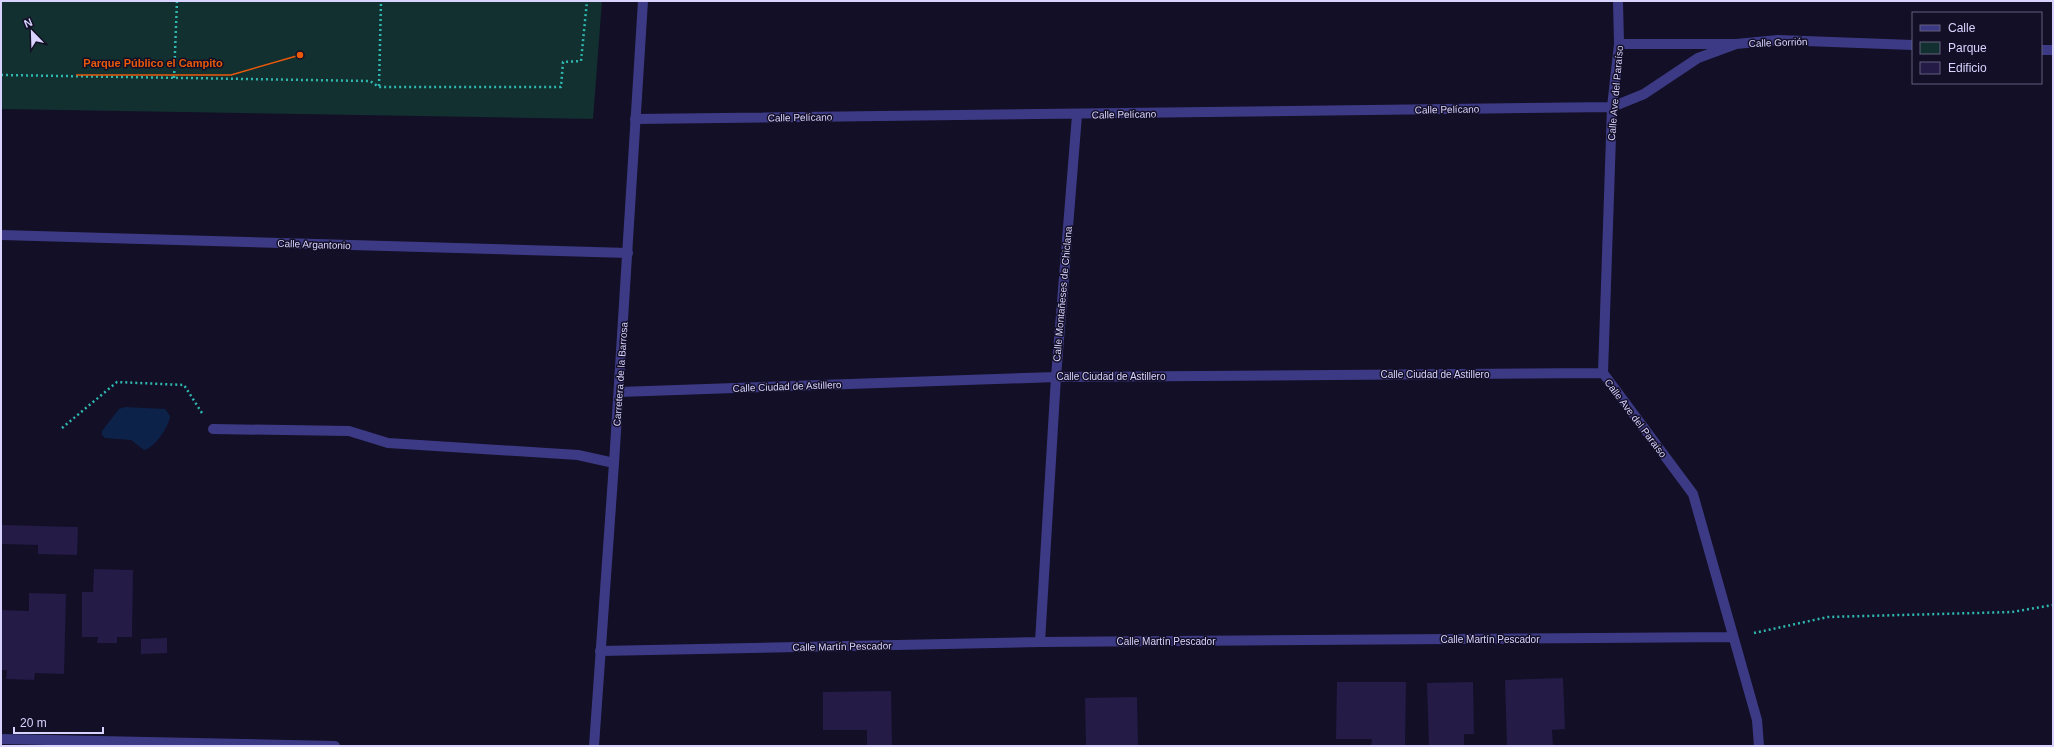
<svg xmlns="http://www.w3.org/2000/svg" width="2054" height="747" viewBox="0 0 2054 747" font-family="Helvetica,sans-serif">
<rect width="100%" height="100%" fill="#130f26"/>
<path fill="#12302f" d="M1 1H602L593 119 1 109Z"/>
<path fill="#0c2248" d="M125 407 165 409 170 416C170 425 154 449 144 450L131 440 105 438 102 435V431L119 409Z"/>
<path fill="#241b47" d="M1 525 78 527 77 555 38 554V545L1 544Z
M94 569 133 570 132 637H117V643H97L98 637H82V592H93Z
M29 593 66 594 64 674 35 673 34 680 6 679 7 670H1V610L29 611Z
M167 638V653L141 654V639Z
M1563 678 1565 729 1552 730 1553 745 1507 746 1505 680Z
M1337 682H1406L1405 746H1371L1372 739H1336Z
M1473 682 1474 734H1464V746H1429L1427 683Z
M891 691 892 746H867V730H823V692Z
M1137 697 1138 746H1086L1085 698Z"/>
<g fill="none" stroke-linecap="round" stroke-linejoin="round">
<path stroke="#2fb8b0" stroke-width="2.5" stroke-dasharray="2 3" stroke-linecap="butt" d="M1 75 370 81 379 87H561L563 62 581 61 587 1
M174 78 177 1
M379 86 381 1
M62 428 117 382 184 385 202 413
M1754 633 1828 617 2012 612 2053 605"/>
<path stroke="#3d3a85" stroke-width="10" d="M1619 44H1735
M213 429 349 431 388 443 578 455 614 463"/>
<path stroke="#3d3a85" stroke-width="10" d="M1618 1 1619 44 1612 107 1603 373 1693 494 1757 720 1759 746
M2041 50H2053
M635 119 1612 107 1644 94 1698 58 1736 44 1778 40 1913 45
M1 235 628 253
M619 392 1056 377 1603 373
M1040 642 1056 377 1077 115
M600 651 1040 642 1733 637
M1 739 335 746"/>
<path stroke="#3d3a85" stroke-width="10" d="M594 746 614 463 643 1"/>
</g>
<g text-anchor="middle" stroke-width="3" stroke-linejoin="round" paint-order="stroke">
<g font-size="10" fill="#d9d4ff" stroke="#130f26">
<text transform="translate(1778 42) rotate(-2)" y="4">Calle Gorrión</text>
<text transform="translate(1615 93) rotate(-85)" y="4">Calle Ave del Paraíso</text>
<text transform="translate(1447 109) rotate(-1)" y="4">Calle Pelícano</text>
<text transform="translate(1124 114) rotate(-1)" y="4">Calle Pelícano</text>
<text transform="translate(800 117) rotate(-1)" y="4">Calle Pelícano</text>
<text transform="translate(314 244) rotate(2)" y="4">Calle Argantonio</text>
<text transform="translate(1062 294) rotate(-85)" y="4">Calle Montañeses de Chiclana</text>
<text transform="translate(620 374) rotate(-86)" y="4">Carretera de la Barrosa</text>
<text x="1435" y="378">Calle Ciudad de Astillero</text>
<text x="1111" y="380">Calle Ciudad de Astillero</text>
<text transform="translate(787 386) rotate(-2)" y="4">Calle Ciudad de Astillero</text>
<text transform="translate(1636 418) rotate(53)" y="4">Calle Ave del Paraíso</text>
<text x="1490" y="643">Calle Martín Pescador</text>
<text x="1166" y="645">Calle Martín Pescador</text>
<text transform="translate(842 646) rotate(-1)" y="4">Calle Martín Pescador</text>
</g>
</g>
<path fill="none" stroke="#e8590c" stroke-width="1.5" d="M300 55L231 75H76"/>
<circle fill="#e8590c" stroke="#130f26" stroke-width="1.5" cx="300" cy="55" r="4"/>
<g font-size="11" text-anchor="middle" font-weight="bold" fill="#e8590c" stroke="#130f26" stroke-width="3" stroke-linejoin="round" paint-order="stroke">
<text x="153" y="67">Parque Público el Campito</text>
</g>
<rect width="2054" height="747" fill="none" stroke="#d9d4ff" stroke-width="4"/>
<rect x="1912" y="12" width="130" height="72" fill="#130f26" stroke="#625e7d"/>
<rect x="1920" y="25" width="20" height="6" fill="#3d3a85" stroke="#625e7d"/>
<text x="1948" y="32" font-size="12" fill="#d9d4ff">Calle</text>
<rect x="1920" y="42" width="20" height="12" fill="#12302f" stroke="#625e7d"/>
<text x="1948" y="52" font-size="12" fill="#d9d4ff">Parque</text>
<rect x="1920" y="62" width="20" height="12" fill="#241b47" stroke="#625e7d"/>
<text x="1948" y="72" font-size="12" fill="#d9d4ff">Edificio</text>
<g transform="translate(32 32) rotate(337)" stroke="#130f26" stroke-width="3" paint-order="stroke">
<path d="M0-3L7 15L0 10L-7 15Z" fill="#d9d4ff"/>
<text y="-6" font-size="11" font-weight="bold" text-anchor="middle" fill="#d9d4ff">N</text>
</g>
<path d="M14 727v6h89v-6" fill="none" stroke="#d9d4ff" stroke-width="2"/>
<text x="20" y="727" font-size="12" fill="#d9d4ff" stroke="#130f26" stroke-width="3" paint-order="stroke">20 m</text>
</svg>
